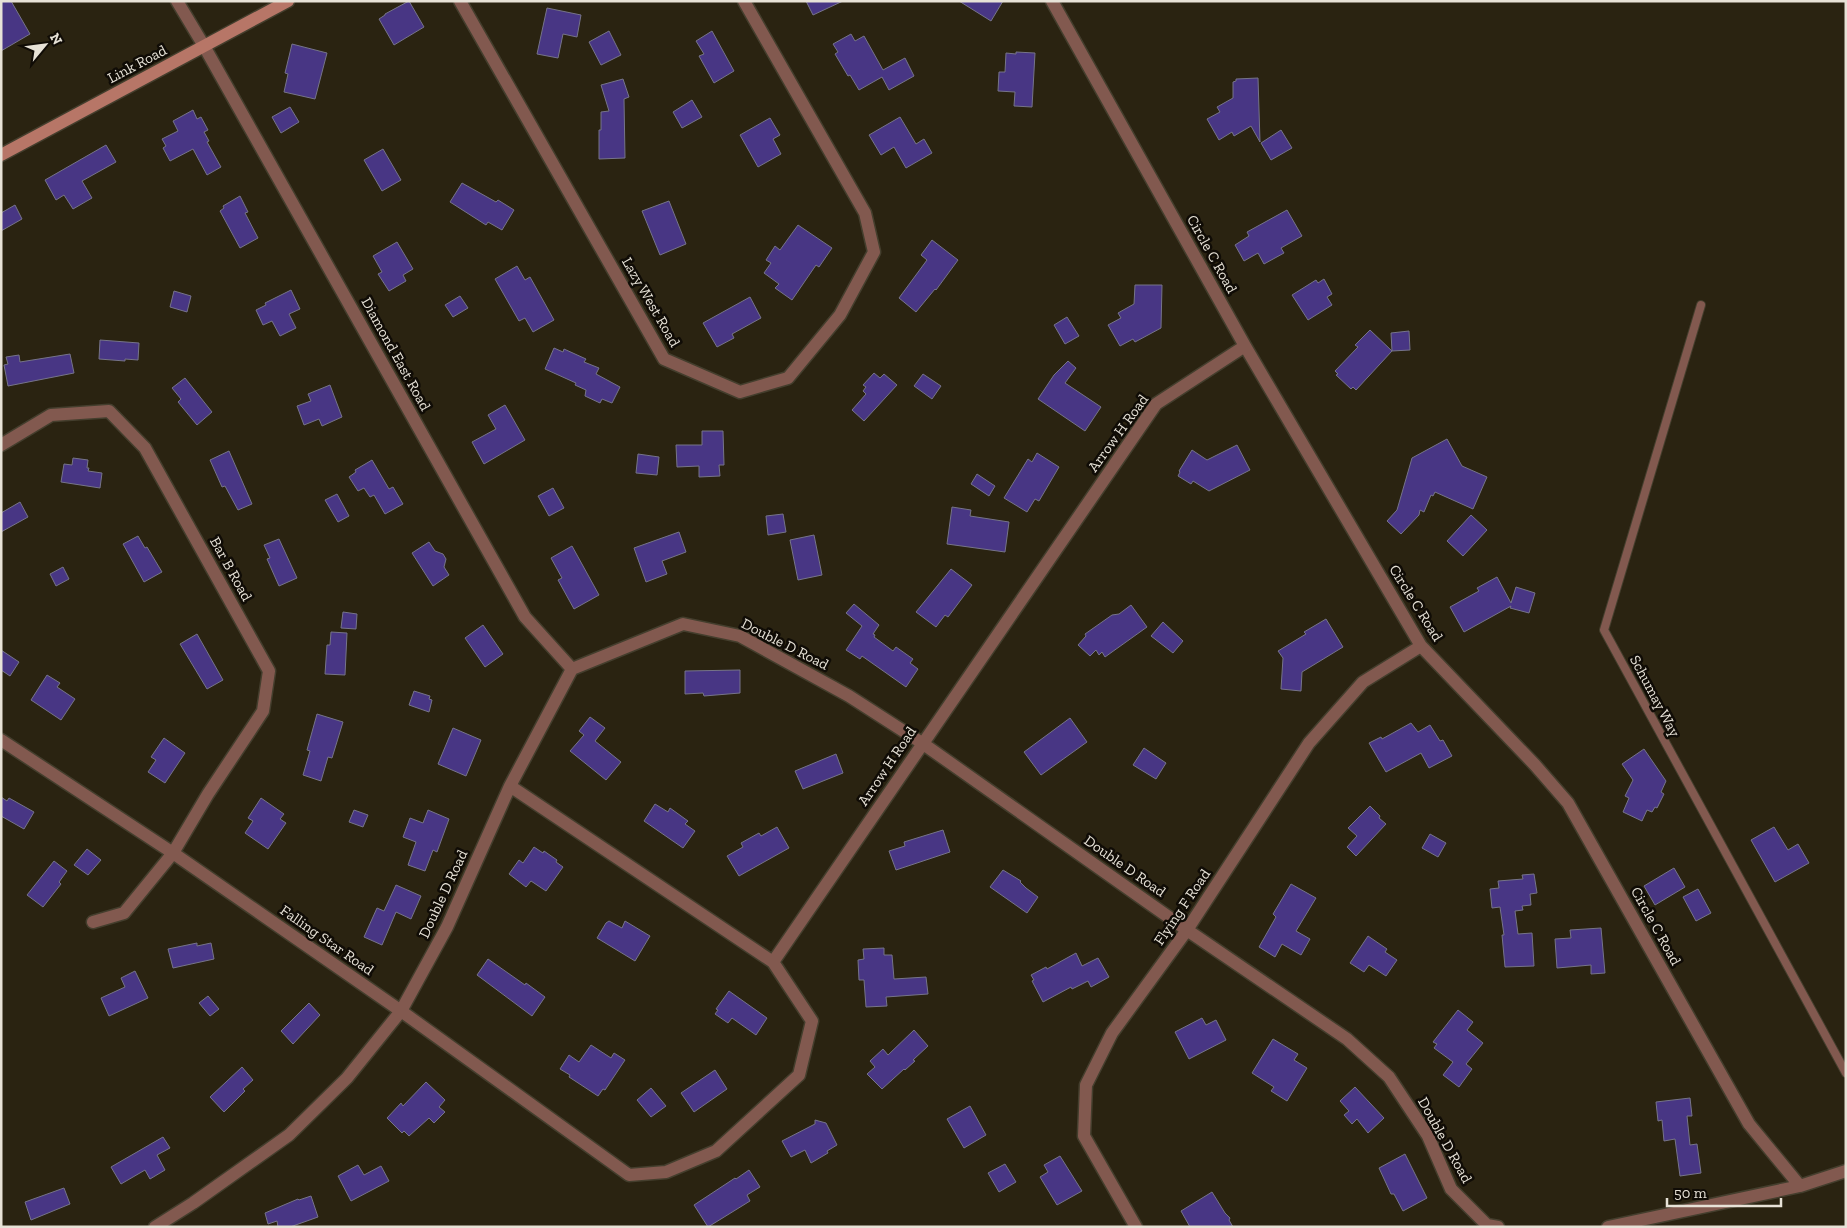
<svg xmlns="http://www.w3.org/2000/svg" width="1847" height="1228" viewBox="0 0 1847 1228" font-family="'Zilla Slab',serif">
<rect width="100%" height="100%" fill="#2a2311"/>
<path fill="#483684" stroke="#767489" d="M1 1H11L30 34 1 51Z
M409 1 424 27 394 45 379 19 385 15V14Z
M806 1H843L813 15Z
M959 1H1003L991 21Z
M547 8 581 15 577 37 563 34 558 58 537 54Z
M609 31 621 55 601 65 589 42Z
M712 31 734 71 714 83 699 56 704 54 696 41Z
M851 34 855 41 864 36 883 70 905 58 914 76 889 90 882 77 859 90 850 75 848 76 835 54 838 52 833 44Z
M292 44 327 53 315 99 284 92 288 74 285 73Z
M1016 52 1035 53 1032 107 1014 106 1015 92 998 91 999 72H1005L1006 53 1016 54Z
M1258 78 1260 142 1251 126 1234 136 1232 132 1219 140 1207 119 1220 112 1217 107 1233 98V82L1236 81V79Z
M623 79 629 97 624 99 625 158 599 159V130H601V112L609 111 601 85Z
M692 100 702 117 682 128 673 112Z
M290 107 299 122 281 133 272 117Z
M193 110 197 119 201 117 208 130 204 132 209 141 207 142 221 167 207 175 193 149 170 161 163 148 166 146 162 139 178 131 173 121Z
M900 117 916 144 924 139 932 153 906 168 894 147 881 155 869 135Z
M770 118 780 135 773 139 781 154 758 167 740 135Z
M1281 130 1292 148 1271 160 1261 143Z
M106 145 116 162 82 181 92 198 73 209 64 195 56 200 45 180Z
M383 149 401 180 382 191 364 160Z
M462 183 496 202 498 200 514 210 502 230 488 222 486 225 450 202Z
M240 196 248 212 245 213 258 238 240 248 220 211 224 208 223 206Z
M669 201 686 244 660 255 642 211Z
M15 205 22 219 1 231V213Z
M1287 210 1302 236 1281 248 1284 253 1264 264 1258 253 1244 261 1235 245 1249 236 1247 232Z
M798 225 832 248 819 267 816 265 792 300 775 288 779 284 764 273 771 263 766 260 775 246 780 250Z
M932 240 958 260 936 290 935 289 916 312 899 298 927 260 921 255Z
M397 242 413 269 403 275 406 281 389 291 378 274 382 272 373 256Z
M517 266 525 280 530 277 554 320 533 332 525 318 519 321 495 279Z
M1324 279 1332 294 1327 297 1332 305 1308 320 1292 295 1316 280 1318 283Z
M1135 285H1162L1161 328 1135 342 1133 339 1120 346 1108 325 1121 318 1118 313 1134 304Z
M291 290 300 309 289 314 296 328 280 336 272 321 263 325 256 310 266 305 265 303Z
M174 291 191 296 187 312 170 307Z
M460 296 468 308 453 317 445 305Z
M750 297 761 318 732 334 734 338 717 347 703 323Z
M1067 317 1079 336 1065 344 1054 325Z
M1370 330 1392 351 1391 333 1409 331 1410 350 1392 351 1356 390 1353 387 1351 389 1336 375 1338 374 1335 371 1358 347 1355 345Z
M100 340 139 343 138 360 125 359V361L99 359Z
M554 348 563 352 564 349 586 359 584 362 599 368 596 374 620 387 612 403 602 399 600 403 585 396 586 390 575 385 576 383 545 369Z
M70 354 74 373 8 386 4 365 8 364 6 357 19 355 20 362Z
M1068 361 1076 368 1065 383 1101 407 1085 431 1038 399 1054 375Z
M874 373 880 378 884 374 897 385 864 421 852 410 866 394 863 391 866 387 863 385Z
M923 374 941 386 932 399 914 386Z
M185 378 212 412 197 425 178 402 181 399 172 388Z
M330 385 342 417 322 426 319 419 304 425 297 406 311 401 308 394Z
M505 405 525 440 484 464 472 442 496 429 488 415Z
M702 431H723L724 465H719L720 476 699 477V466L677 467 676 445H702Z
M1447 439 1462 466 1487 477 1473 509 1435 492 1433 496 1431 495 1424 512 1420 510 1419 515 1401 534 1387 521 1397 510 1412 458Z
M1237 445 1250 470 1209 491 1193 481 1191 484 1178 476 1180 472 1179 471 1192 450 1207 460Z
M229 451 252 504 238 510 225 486 222 487 210 460Z
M1037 453 1059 467 1039 501 1035 499 1027 512 1004 498 1028 459 1032 462Z
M638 454 659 457 657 475 636 473Z
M73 458 88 460 87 468H89L88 471 102 473 100 488 61 482 64 464 72 465Z
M372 460 389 489 393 487 403 504 385 514 374 495 370 497 364 488 358 491 349 477 356 472 355 470Z
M977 474 995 486 989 496 971 484Z
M553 488 564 508 549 516 538 496Z
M337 494 349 516 338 522 325 500Z
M20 502 28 517 1 532V513Z
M952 507 971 510 970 516 1009 522 1005 552 947 544Z
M783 514 786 532 768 535 766 516Z
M1471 515 1487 530 1463 556 1447 541Z
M679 532 686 552 662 561 667 574 646 582 634 548Z
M814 535 822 575 798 580 790 540Z
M138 536 145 548 147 547 162 572 144 582 123 544Z
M279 539 297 578 279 586 267 559 270 558 264 545Z
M429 542 435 551 443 554 446 559 444 567 449 575 433 586 412 553Z
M572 546 599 595 574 609 558 580 562 578 551 558Z
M63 567 69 579 56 586 50 574Z
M951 569 972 585 948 617 945 615 936 627 916 612Z
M1497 577 1511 603 1516 587 1535 593 1529 613 1510 608 1511 606 1464 632 1450 607 1479 591 1477 588Z
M854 604 879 625 873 634 875 635 874 637 893 651 896 647 913 659 910 663 918 669 906 687 862 656 860 659 846 650 862 626 846 613Z
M1131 605 1147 627 1105 657 1102 652 1099 655 1096 650 1090 656 1078 645 1086 636 1085 634 1112 615 1119 614Z
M343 612 357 614 356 629 341 628Z
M1326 619 1343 647 1302 672 1301 691 1281 689 1283 658 1278 651 1306 634 1304 632Z
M1163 622 1183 641 1173 653 1151 636Z
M483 625 503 654 485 667 465 638Z
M331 632 347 633 345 675 325 674 327 645H330Z
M197 634 223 680 207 689 180 644Z
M1 650 19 662 10 676 1 670Z
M740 670V693L704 696 703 693 685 694V671Z
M47 675 60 683 57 687 75 699 61 720 31 700Z
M414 691 430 696 429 699 432 700 429 712 409 705Z
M317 714 343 722 332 758 328 757 321 781 303 775 310 751 307 750Z
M590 717 605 728 595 741 621 762 606 780 570 751 584 735 579 731Z
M1070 718 1087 742 1041 775 1024 752Z
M1411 723 1418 732 1430 725 1440 741 1443 740 1452 756 1429 768 1421 753 1386 772 1369 743 1381 737 1382 739Z
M453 728 481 740 466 776 438 764Z
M164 738 185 753 165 783 148 772 156 760 151 757Z
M1144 748 1166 763 1156 779 1133 765Z
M1644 749 1666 781 1661 792 1664 794 1657 808 1655 807 1652 812 1647 810 1642 821 1623 812 1629 798 1625 796 1633 780 1622 764Z
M836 754 843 773 803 789 795 771Z
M1 797 7 801 9 798 34 812 24 829 1 816Z
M261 798 284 814 280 819 286 823 268 849 245 833 253 821 248 818Z
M655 804 668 812 670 808 688 821 685 824 695 831 683 848 644 821Z
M1370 806 1380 816 1379 818 1386 824 1356 856 1347 847 1357 836 1348 828Z
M354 810 368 815 363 827 349 822Z
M428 810 449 819 437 852 433 850 425 871 408 865 416 842 403 837 410 818 423 823Z
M777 827 789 848 739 876 727 856 743 847 741 843 759 833 761 836Z
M1774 827 1788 850 1798 844 1809 863 1775 882 1751 840Z
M943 830 950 852 896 870 889 851 905 846 904 842Z
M1430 834 1446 843 1438 857 1422 848Z
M534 847 543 853 544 851 557 860 556 862 563 867 546 891 531 881 526 887 509 874 519 860 523 863Z
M87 849 101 860 88 875 74 865Z
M54 861 67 871 59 882 61 884 43 907 27 895Z
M1674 868 1685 887 1655 905 1644 886Z
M1003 870 1021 881 1020 882 1026 888 1038 897 1027 913 990 887Z
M1534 874 1537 893 1530 894 1531 905 1522 906 1523 910 1515 911 1518 934 1532 933 1534 966 1505 967 1502 935H1504L1500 907 1492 908 1490 889 1499 888 1498 881 1523 879 1522 875Z
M1291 884 1316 898 1296 931 1310 939 1301 955 1282 944 1275 957 1259 947 1276 917 1273 914Z
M396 885 421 896 411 919 396 912 382 945 364 937 377 908 384 911Z
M1698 889 1711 913 1696 921 1683 897Z
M609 921 622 928 625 921 650 936 635 961 597 938 606 923Z
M1601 928 1605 973 1591 974V965L1557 968 1555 939 1571 938 1570 930Z
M1368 936 1387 949 1385 952 1397 960 1386 976 1369 965 1364 972 1350 963Z
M197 943V946L211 943 214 959 173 968 168 949Z
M884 948V955H892L894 979 926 977 928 994 886 997 887 1006 866 1007 864 980H859L858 960 864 959 863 949Z
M1076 953 1082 966 1098 958 1109 977 1091 987 1088 981 1072 989 1071 987 1043 1002 1032 981 1034 980 1031 975 1046 967 1047 969Z
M488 959 525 985 526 983 545 997 532 1016 477 975Z
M135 971 148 998 109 1016 101 998 125 987 121 978Z
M729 991 767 1018 756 1035 732 1018 728 1023 715 1014 718 1010 716 1009Z
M208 996 219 1009 210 1016 199 1003Z
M309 1003 320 1015 293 1044 281 1031Z
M1458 1010 1473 1022 1467 1030 1483 1043 1466 1064 1472 1069 1459 1087 1443 1075 1453 1062 1434 1048 1437 1044 1433 1042Z
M1202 1018 1206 1025 1216 1020 1226 1040 1189 1059 1175 1032Z
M914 1030 928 1046 913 1060 915 1061 905 1070 904 1069 882 1089 867 1074 875 1067 870 1061 883 1049 888 1055Z
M1273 1039 1298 1054 1294 1060 1307 1068 1287 1101 1271 1091 1274 1087 1252 1073Z
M591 1045 611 1058 614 1053 625 1060 605 1090 603 1089 598 1096 569 1077 570 1075 560 1069 569 1055 579 1062Z
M242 1067 253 1080 243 1089 245 1091 224 1112 210 1097Z
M715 1070 727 1089 694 1112 681 1093Z
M426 1082 445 1100 439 1107 445 1112 434 1123 429 1118 409 1136 404 1131 402 1133 387 1118 401 1103 403 1106Z
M1355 1087 1384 1118 1368 1133 1357 1119 1352 1124 1344 1115 1349 1111 1340 1101Z
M651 1088 666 1106 651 1117 637 1100Z
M1690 1098 1692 1116H1687L1690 1145 1697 1144 1701 1173 1680 1176 1675 1139 1664 1141 1662 1120 1658 1121 1656 1102Z
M970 1106 986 1135 964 1148 947 1119Z
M815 1120 826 1123 837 1145 827 1151 828 1153 811 1163 805 1150 791 1157 782 1141 815 1124Z
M163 1137 170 1148 157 1155 165 1170 150 1179 145 1170 121 1184 111 1167Z
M1405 1154 1427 1198 1403 1211 1394 1194H1391L1379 1168Z
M1060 1156 1082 1191 1057 1205 1040 1177 1048 1172 1044 1165Z
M1005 1164 1016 1182 999 1192 988 1173Z
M358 1165 364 1175 381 1166 389 1181 351 1201 338 1176Z
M749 1170 760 1187 747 1195 750 1201 708 1227 694 1205 735 1178 736 1179Z
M64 1188 70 1204 31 1220 25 1202Z
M1212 1192 1225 1213 1230 1218 1229 1220 1233 1227H1190L1181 1211Z
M311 1196 318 1217 290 1227H278L277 1221 268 1224 265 1213 298 1199 299 1200Z"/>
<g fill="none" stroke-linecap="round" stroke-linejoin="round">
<g stroke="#443e2d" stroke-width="10">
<path id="lane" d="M1701 305 1604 630 1846 1073"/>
</g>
<g stroke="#443e2d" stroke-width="15">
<path id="street" d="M177 1 204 46 525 617 572 669
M460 1 664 359 740 392 788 378 840 315 874 252 865 213 744 1
M1052 1 1245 346 1421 646 1535 765 1568 803 1749 1124 1800 1186
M1 445 51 415 109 411 145 448 269 671 263 711 208 794 173 853 124 913 93 922
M1 740 173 853 401 1011 629 1175 666 1172 716 1151 799 1075 812 1021 773 962 1156 404 1245 346
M510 786 773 962
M155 1227 193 1203 289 1135 347 1078 401 1011 447 927 510 786 572 669 683 624 740 636 849 696 922 743 1187 930 1347 1039 1389 1077 1428 1136 1451 1189 1487 1225 1498 1227
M1136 1227 1084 1136 1086 1085 1112 1033 1187 930 1309 743 1363 682 1421 646
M1608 1227 1800 1186 1846 1171"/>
</g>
<g stroke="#443e2d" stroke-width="15">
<path id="secondary" d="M1 155 288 1"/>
</g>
<use href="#lane" stroke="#82594f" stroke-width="8"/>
<use href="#street" stroke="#82594f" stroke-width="12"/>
<use href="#secondary" stroke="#b77667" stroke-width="12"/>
</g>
<g text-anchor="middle" stroke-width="5" stroke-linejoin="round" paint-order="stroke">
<g font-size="15" fill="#e7e2d7" stroke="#100c06">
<text transform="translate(137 64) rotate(-28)" y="5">Link Road</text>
<text transform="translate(1212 254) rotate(61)" y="5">Circle C Road</text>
<text transform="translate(651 302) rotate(60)" y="5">Lazy West Road</text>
<text transform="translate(396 354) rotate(61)" y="5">Diamond East Road</text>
<text transform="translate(1118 433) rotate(-54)" y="5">Arrow H Road</text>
<text transform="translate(231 569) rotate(61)" y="5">Bar B Road</text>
<text transform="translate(1416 603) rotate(58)" y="5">Circle C Road</text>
<text transform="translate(785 644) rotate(27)" y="5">Double D Road</text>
<text transform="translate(1655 696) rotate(62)" y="5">Schumay Way</text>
<text transform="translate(887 766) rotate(-56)" y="5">Arrow H Road</text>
<text transform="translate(1125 866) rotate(35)" y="5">Double D Road</text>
<text transform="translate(443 894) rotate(-65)" y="5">Double D Road</text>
<text transform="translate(1182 907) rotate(-56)" y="5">Flying F Road</text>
<text transform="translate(1656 926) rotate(61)" y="5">Circle C Road</text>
<text transform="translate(327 940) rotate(35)" y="5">Falling Star Road</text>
<text transform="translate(1445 1140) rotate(61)" y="5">Double D Road</text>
</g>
</g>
<rect width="1847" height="1228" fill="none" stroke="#e7e2d7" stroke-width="5"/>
<g transform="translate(45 45) rotate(61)" stroke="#100c06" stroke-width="4" paint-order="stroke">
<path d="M0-4L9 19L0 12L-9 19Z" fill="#e7e2d7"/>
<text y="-8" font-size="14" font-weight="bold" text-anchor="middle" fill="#e7e2d7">N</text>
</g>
<path d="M1667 1198v8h114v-8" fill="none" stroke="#e7e2d7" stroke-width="2.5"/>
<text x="1674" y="1198" font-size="15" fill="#e7e2d7" stroke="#100c06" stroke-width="4" paint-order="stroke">50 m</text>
</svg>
